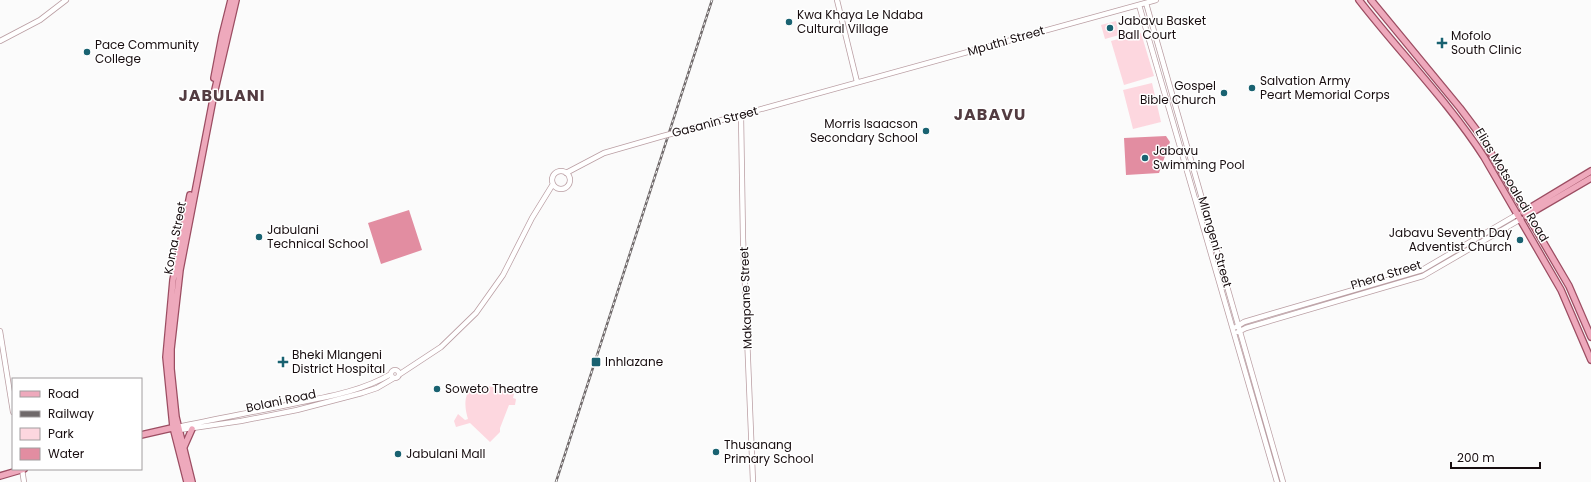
<svg xmlns="http://www.w3.org/2000/svg" width="1591" height="482" viewBox="0 0 1591 482" font-family="Poppins,sans-serif">
<rect width="100%" height="100%" fill="#fbfbfb"/>
<path fill="#fdd7df" d="M1116 21 1119 35 1105 39 1101 25Z
M1141 33 1154 76 1124 85 1111 41Z
M1152 83 1161 122 1133 129 1123 90Z
M477 384 493 387 500 393 505 388 514 394 513 398 516 399 515 405H509L500 428V432L490 442 470 423 456 427 454 421 458 414 465 420 468 419C464 406 463 391 477 384Z"/>
<path fill="#e28da1" d="M1166 136 1170 142 1159 173 1126 175 1124 138Z
M409 210 422 250 381 264 368 223Z"/>
<g fill="none" stroke-linecap="round" stroke-linejoin="round">
<g stroke="#ba9ea3" stroke-width="6">
<path id="minor" d="M837 0 857 82
M1146 3C1193 162 1237 322 1283 482
M1139 5 1277 482
M0 41 40 20 66 0
M741 115 743 238 753 482
M678 132 1156 0
M552 180a9 9 0 1 1 18 0a9 9 0 1 1-18 0Z
M566 173 604 153 663 136
M1236 327 1244 322 1271 314 1422 270 1518 214
M0 331 13 412
M1238 332 1246 328 1423 276 1521 219
M391 374a4 4 0 1 1 8 0a4 4 0 1 1-8 0Z
M400 374 441 347 476 313 503 275 532 218 553 184
M178 427C219 418 260 411 301 402 332 396 364 390 391 374
M179 430 241 421 297 410 362 393 377 388 394 378
M22 469 24 482"/>
</g>
<g stroke="#9c4d62" stroke-width="8">
<path id="major" d="M1359 0C1400 53 1448 101 1484 157L1561 290 1591 360
M1371 0 1460 108 1481 136 1569 286 1591 337
M214 78 222 36 231 0
M1523 212 1591 171
M1526 216 1591 178
M141 435 176 427
M184 447 192 429
M0 476 24 469
M187 482 173 427 166 357 173 280 190 195
M192 482 176 417 171 369V349L180 270 214 94 236 0"/>
</g>
<use href="#minor" stroke="#fff" stroke-width="4.5"/>
<use href="#major" stroke="#eea9bc" stroke-width="5.5"/>
<g stroke="#6f696a" stroke-width="2.5">
<path id="rail" d="M556 482 712 0"/>
</g>
<use href="#rail" stroke="#fff" stroke-width="1" stroke-dasharray="3" stroke-linecap="butt"/>
<g stroke="#ba9ea3" stroke-width="6" stroke-linecap="butt">
<path id="minor-bridge" d="M663 136 678 132"/>
</g>
<use href="#minor-bridge" stroke="#fff" stroke-width="4.5"/>
</g>
<g fill="#196271" stroke="#fff" stroke-width="1.5">
<circle cx="789" cy="22" r="4"/>
<circle cx="1110" cy="28" r="4"/>
<path d="M1440 37h4v4h4v4h-4v4h-4v-4h-4v-4h4z"/>
<circle cx="87" cy="52" r="4"/>
<circle cx="1252" cy="88" r="4"/>
<circle cx="1224" cy="93" r="4"/>
<circle cx="926" cy="131" r="4"/>
<circle cx="1145" cy="158" r="4"/>
<circle cx="259" cy="237" r="4"/>
<circle cx="1520" cy="240" r="4"/>
<path d="M281 356h4v4h4v4h-4v4h-4v-4h-4v-4h4z"/>
<rect x="591" y="357" width="10" height="10" rx="2"/>
<circle cx="437" cy="389" r="4"/>
<circle cx="716" cy="452" r="4"/>
<circle cx="398" cy="454" r="4"/>
</g>
<g text-anchor="middle" stroke-width="3" stroke-linejoin="round" paint-order="stroke">
<g font-size="12" fill="#170d0f" stroke="#fff" text-anchor="start">
<text x="797" y="19">Kwa Khaya Le Ndaba<tspan x="797" dy="14">Cultural Village</tspan></text>
<text x="1118" y="25">Jabavu Basket<tspan x="1118" dy="14">Ball Court</tspan></text>
<text x="1451" y="40">Mofolo<tspan x="1451" dy="14">South Clinic</tspan></text>
<text x="95" y="49">Pace Community<tspan x="95" dy="14">College</tspan></text>
<text x="1260" y="85">Salvation Army<tspan x="1260" dy="14">Peart Memorial Corps</tspan></text>
<text x="1216" y="90" text-anchor="end">Gospel<tspan x="1216" dy="14">Bible Church</tspan></text>
<text x="918" y="128" text-anchor="end">Morris Isaacson<tspan x="918" dy="14">Secondary School</tspan></text>
<text x="1153" y="155">Jabavu<tspan x="1153" dy="14">Swimming Pool</tspan></text>
<text x="267" y="234">Jabulani<tspan x="267" dy="14">Technical School</tspan></text>
<text x="1512" y="237" text-anchor="end">Jabavu Seventh Day<tspan x="1512" dy="14">Adventist Church</tspan></text>
<text x="292" y="359">Bheki Mlangeni<tspan x="292" dy="14">District Hospital</tspan></text>
<text x="605" y="366">Inhlazane</text>
<text x="445" y="393">Soweto Theatre</text>
<text x="724" y="449">Thusanang<tspan x="724" dy="14">Primary School</tspan></text>
<text x="406" y="458">Jabulani Mall</text>
</g>
<g font-size="12" fill="#170d0f" stroke="#fff">
<text transform="translate(1006 41) rotate(-16)" y="4">Mputhi Street</text>
<text transform="translate(715 122) rotate(-15)" y="4">Gasanin Street</text>
<text transform="translate(1512 185) rotate(59)" y="4">Elias Motsoaledi Road</text>
<text transform="translate(175 238) rotate(-79)" y="4">Koma Street</text>
<text transform="translate(1215 242) rotate(74)" y="4">Mlangeni Street</text>
<text transform="translate(1386 275) rotate(-17)" y="4">Phera Street</text>
<text transform="translate(746 298) rotate(-92)" y="4">Makapane Street</text>
<text transform="translate(281 401) rotate(-12)" y="4">Bolani Road</text>
</g>
<g font-size="16" font-weight="bold" letter-spacing="1" fill="#533c41" stroke="#fff">
<text x="222" y="101">JABULANI</text>
<text x="990" y="120">JABAVU</text>
</g>
</g>
<rect x="12" y="378" width="130" height="92" fill="#ffffff" stroke="#a29e9f"/>
<rect x="20" y="391" width="20" height="6" fill="#eea9bc" stroke="#a29e9f"/>
<text x="48" y="398" font-size="12" fill="#170d0f">Road</text>
<rect x="20" y="411" width="20" height="6" fill="#6f696a" stroke="#a29e9f"/>
<text x="48" y="418" font-size="12" fill="#170d0f">Railway</text>
<rect x="20" y="428" width="20" height="12" fill="#fdd7df" stroke="#a29e9f"/>
<text x="48" y="438" font-size="12" fill="#170d0f">Park</text>
<rect x="20" y="448" width="20" height="12" fill="#e28da1" stroke="#a29e9f"/>
<text x="48" y="458" font-size="12" fill="#170d0f">Water</text>
<path d="M1451 462v6h89v-6" fill="none" stroke="#170d0f" stroke-width="2"/>
<text x="1457" y="462" font-size="12" fill="#170d0f" stroke="#ffffff" stroke-width="3" paint-order="stroke">200 m</text>
</svg>
